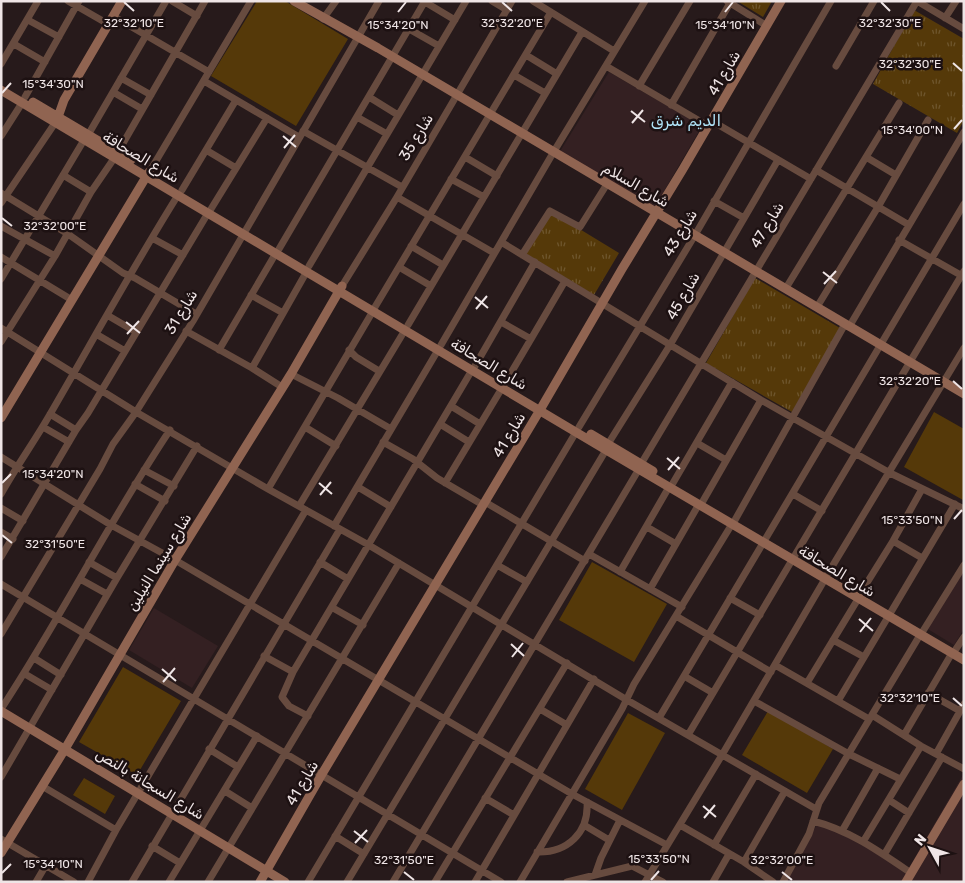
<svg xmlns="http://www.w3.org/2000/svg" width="965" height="883" viewBox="0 0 965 883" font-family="Rubik,Vazirmatn,sans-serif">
<defs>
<pattern id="park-tufts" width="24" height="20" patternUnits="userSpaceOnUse" patternTransform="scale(1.25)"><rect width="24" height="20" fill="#553909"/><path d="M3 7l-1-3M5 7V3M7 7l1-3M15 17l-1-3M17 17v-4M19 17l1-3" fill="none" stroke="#6e562d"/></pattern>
</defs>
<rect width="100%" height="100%" fill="#271a1b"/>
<path fill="#342022" d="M609 72 702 126 653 210 559 153Z
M960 573 964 575V629L954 645 926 628Z
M154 608 218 646 192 688 129 650Z
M964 773V882H784L819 821 907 871Z"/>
<path fill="#553909" d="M257 1H285L348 39 296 126 211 76Z
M934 412 964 429 963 500 904 467Z
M592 562 667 604 634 662 559 620Z
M123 667 181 701 137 775 79 742Z
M768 711 833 749 807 793 742 755Z
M628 713 665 733 622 810 585 789Z
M84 778 115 796 105 814 73 795Z"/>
<path fill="url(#park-tufts)" d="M737 1H772L763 17Z
M914 10 964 39V120L957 133 873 84Z
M550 211 619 253 594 295 525 253Z
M755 278 840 328 792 412 706 363Z"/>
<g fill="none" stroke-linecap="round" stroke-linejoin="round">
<path stroke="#674b3f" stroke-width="7" d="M68 1 108 24
M172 1 197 16
M492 1 507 10
M533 1 614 51
M727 1 767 26
M917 1 964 29
M425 2 455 20
M113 16 209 72
M945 18 956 1
M323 19 336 1
M28 20 59 37
M409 29 439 46
M14 44 45 62
M526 55 557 74
M1 64 38 1
M606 66 708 126
M836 66 874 1
M514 75 545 93
M121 78 151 95
M204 81 299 137
M639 86 690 1
M113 92 142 109
M25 97 79 1
M369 97 398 115
M671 105 730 3
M357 117 387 134
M712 121 811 179
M303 131 402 187
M88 135 166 1
M1 136 22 103
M206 150 236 168
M118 152 205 1
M465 157 497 176
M866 157 896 175
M816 170 909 225
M150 171 251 1
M63 175 91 192
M451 179 484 197
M182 190 236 100
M1 193 68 234 123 273 135 278 196 314
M397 197 494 253
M714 201 744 218
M1 203 55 123
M211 209 267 118
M1 226 55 256
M152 238 183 255
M899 240 964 277
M501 242 761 400 890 473 964 509
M411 246 443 265
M279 249 425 1
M522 255 550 211 580 227 607 184
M1 257 72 300
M309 266 466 1
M399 267 431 286
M1 279 84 140
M342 286 397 197 512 1
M786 288 899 103
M251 295 283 313
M375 307 551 12
M817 307 878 207 928 120
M107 315 136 332
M501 322 531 339 505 383
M408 325 582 32
M849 327 964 132
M1 328 136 412 268 489 367 544 627 700 816 809
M186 331 252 368 282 387
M96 334 125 351
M531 339 565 281
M1 342 55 256 91 192 115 157
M441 345 553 153 645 1
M219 350 276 253
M349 350 356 357 379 371
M475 366 535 262
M252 368 307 271
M291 374 338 398 391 429
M451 406 480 424
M50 414 76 430
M440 424 469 442
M43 427 69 442
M305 427 336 446
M579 427 695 235 831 1
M383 442 413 459 437 478 483 505
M697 443 726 460
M608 444 670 345 778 160
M1 457 111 525 175 560 572 794 667 845
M641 464 917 1
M144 470 174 486
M445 483 502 388
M673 483 732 382
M135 484 165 501
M358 487 391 507
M268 489 373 311
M1 494C16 467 34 442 49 416 92 342 133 267 178 195
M793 494 822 511
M703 501 761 400
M485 502 585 561
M299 506 405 330
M1 508 23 521
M735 520 845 324
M334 526 438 350
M647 527 676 544
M1 532 13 539
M766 538 964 204
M893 541 922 558
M589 554 682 607
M1 557 76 430 88 413 208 213
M89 562 117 578
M320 562 348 579
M497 565 527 582
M620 572 669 487
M827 575 964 348
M80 579 107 594
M1 584 501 882
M650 589 699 504
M860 594 893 541 922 489
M730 598 760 615
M333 608 363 625
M891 612 955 504
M676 616 771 672
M923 631 964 565
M1 634 100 469 113 444 136 412 193 321 379 1
M833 640 864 657
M956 649 964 637
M264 656 293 672
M34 658 61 675
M775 665 869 719
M25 674 52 690
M684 676 713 693
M807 683 858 599
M928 693 960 711
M754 701 849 754 900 779
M838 701 888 617
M1 709C61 618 109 521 170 430
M540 709 567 725
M872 715 921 746 964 769
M308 716 289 706 282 697 293 672 472 370
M659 718 763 543
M688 735 964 271
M904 735 952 653
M209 749 238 767
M936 754 964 704
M1 777 117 578 197 446
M42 786 116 830
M225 791 252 808
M485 798 514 815
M889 800 909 813
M813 821C849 830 880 852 911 873
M584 825 609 840
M680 825 744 862 773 882
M842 831 878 768
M335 836 364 854
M1 839 74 882
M863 842 921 746
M714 845 756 774
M152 846 180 863
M537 852C567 853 589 833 587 802
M884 855 942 757
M744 862 785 791
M595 875 601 858 620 820
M36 882 46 865
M88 882 116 830 306 510
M132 882 340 529
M169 882 257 736
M208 882 399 563
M308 882 576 432
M347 882 606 450
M393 882 639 469
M435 882 567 663
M475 882 594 679
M520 882 622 709 634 684 732 524
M567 882 632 866 663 882
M645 882 722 755 825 579
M713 882 729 854
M783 882 809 834 819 803 920 635"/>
<path stroke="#906451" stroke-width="9" d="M294 1 378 48 964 394
M1 90 606 450 964 660
M33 102 131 160
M58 117 64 100 122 1
M1 418 149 172
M591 434 653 471
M1 711 285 882
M1 853 65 749 175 560 291 374 342 286
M260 882 322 774 540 410 622 269 683 169 781 1
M906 882 964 784"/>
</g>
<path fill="none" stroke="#efe5e6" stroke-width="2" d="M124 2 134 11M502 2 512 11M881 2 890 11M398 12 406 2M725 12 733 2M953 63 962 71M2 93 11 83M631 111 645 122M632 123 643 110M954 129 962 120M283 136 296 147M284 148 295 135M2 218 12 226M823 272 837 283M824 284 836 271M475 297 488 308M476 309 487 296M126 322 140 333M127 334 139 321M953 381 962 389M667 458 680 469M668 470 679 457M2 483 11 474M319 483 332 494M320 495 331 482M954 519 962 510M2 535 12 543M859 619 873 631M860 632 871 618M511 644 524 656M512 657 523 643M162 669 176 681M163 682 175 668M953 698 962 706M703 806 716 817M704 818 715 805M354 831 368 842M355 843 367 830M404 872 414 880M782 872 792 880M2 873 11 864M651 880 659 871"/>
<g text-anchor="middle" stroke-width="5" stroke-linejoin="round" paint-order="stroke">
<g font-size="15" fill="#efe5e6" stroke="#1d1112">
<text transform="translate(724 73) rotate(-60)" y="5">شارع 41</text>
<text transform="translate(416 137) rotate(-59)" y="5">شارع 35</text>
<text transform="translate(141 157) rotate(31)" y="5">شارع الصحافة</text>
<text transform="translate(636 185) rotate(30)" y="5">شارع السلام</text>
<text transform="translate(767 225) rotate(-59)" y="5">شارع 47</text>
<text transform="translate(680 233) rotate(-59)" y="5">شارع 43</text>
<text transform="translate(683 296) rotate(-60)" y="5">شارع 45</text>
<text transform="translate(181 312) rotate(-59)" y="5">شارع 31</text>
<text transform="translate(489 364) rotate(31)" y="5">شارع الصحافة</text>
<text transform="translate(509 435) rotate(-59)" y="5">شارع 41</text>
<text transform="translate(159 562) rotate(-59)" y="5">شارع سينما النيلين</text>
<text transform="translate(837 571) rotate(31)" y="5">شارع الصحافة</text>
<text transform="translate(302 783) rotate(-60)" y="5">شارع 41</text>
<text transform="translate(150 784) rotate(31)" y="5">شارع السجانة بالنص</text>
</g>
<g font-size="16" fill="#b0e4f8" stroke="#1d1112">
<text x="686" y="126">الديم شرق</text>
</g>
</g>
<g font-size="12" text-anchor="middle" fill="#efe5e6" stroke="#1d1112" stroke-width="5" stroke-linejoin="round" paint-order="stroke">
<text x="134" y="27">32°32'10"E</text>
<text x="512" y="27">32°32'20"E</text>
<text x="890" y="27">32°32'30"E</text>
<text x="398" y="29">15°34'20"N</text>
<text x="725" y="29">15°34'10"N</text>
<text x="910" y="68">32°32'30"E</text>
<text x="53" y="88">15°34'30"N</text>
<text x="912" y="134">15°34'00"N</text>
<text x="55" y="230">32°32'00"E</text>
<text x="910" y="385">32°32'20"E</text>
<text x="53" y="478">15°34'20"N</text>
<text x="912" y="524">15°33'50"N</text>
<text x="55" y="548">32°31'50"E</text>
<text x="910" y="702">32°32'10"E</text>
<text x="659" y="863">15°33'50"N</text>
<text x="404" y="864">32°31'50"E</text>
<text x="782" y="864">32°32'00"E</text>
<text x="53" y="868">15°34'10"N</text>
</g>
<rect width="965" height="883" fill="none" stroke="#efe5e6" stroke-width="5"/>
<g transform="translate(930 848) rotate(310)" stroke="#1d1112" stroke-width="4" paint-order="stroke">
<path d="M0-4L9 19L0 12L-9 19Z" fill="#efe5e6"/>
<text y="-8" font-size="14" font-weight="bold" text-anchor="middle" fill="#efe5e6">N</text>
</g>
</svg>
